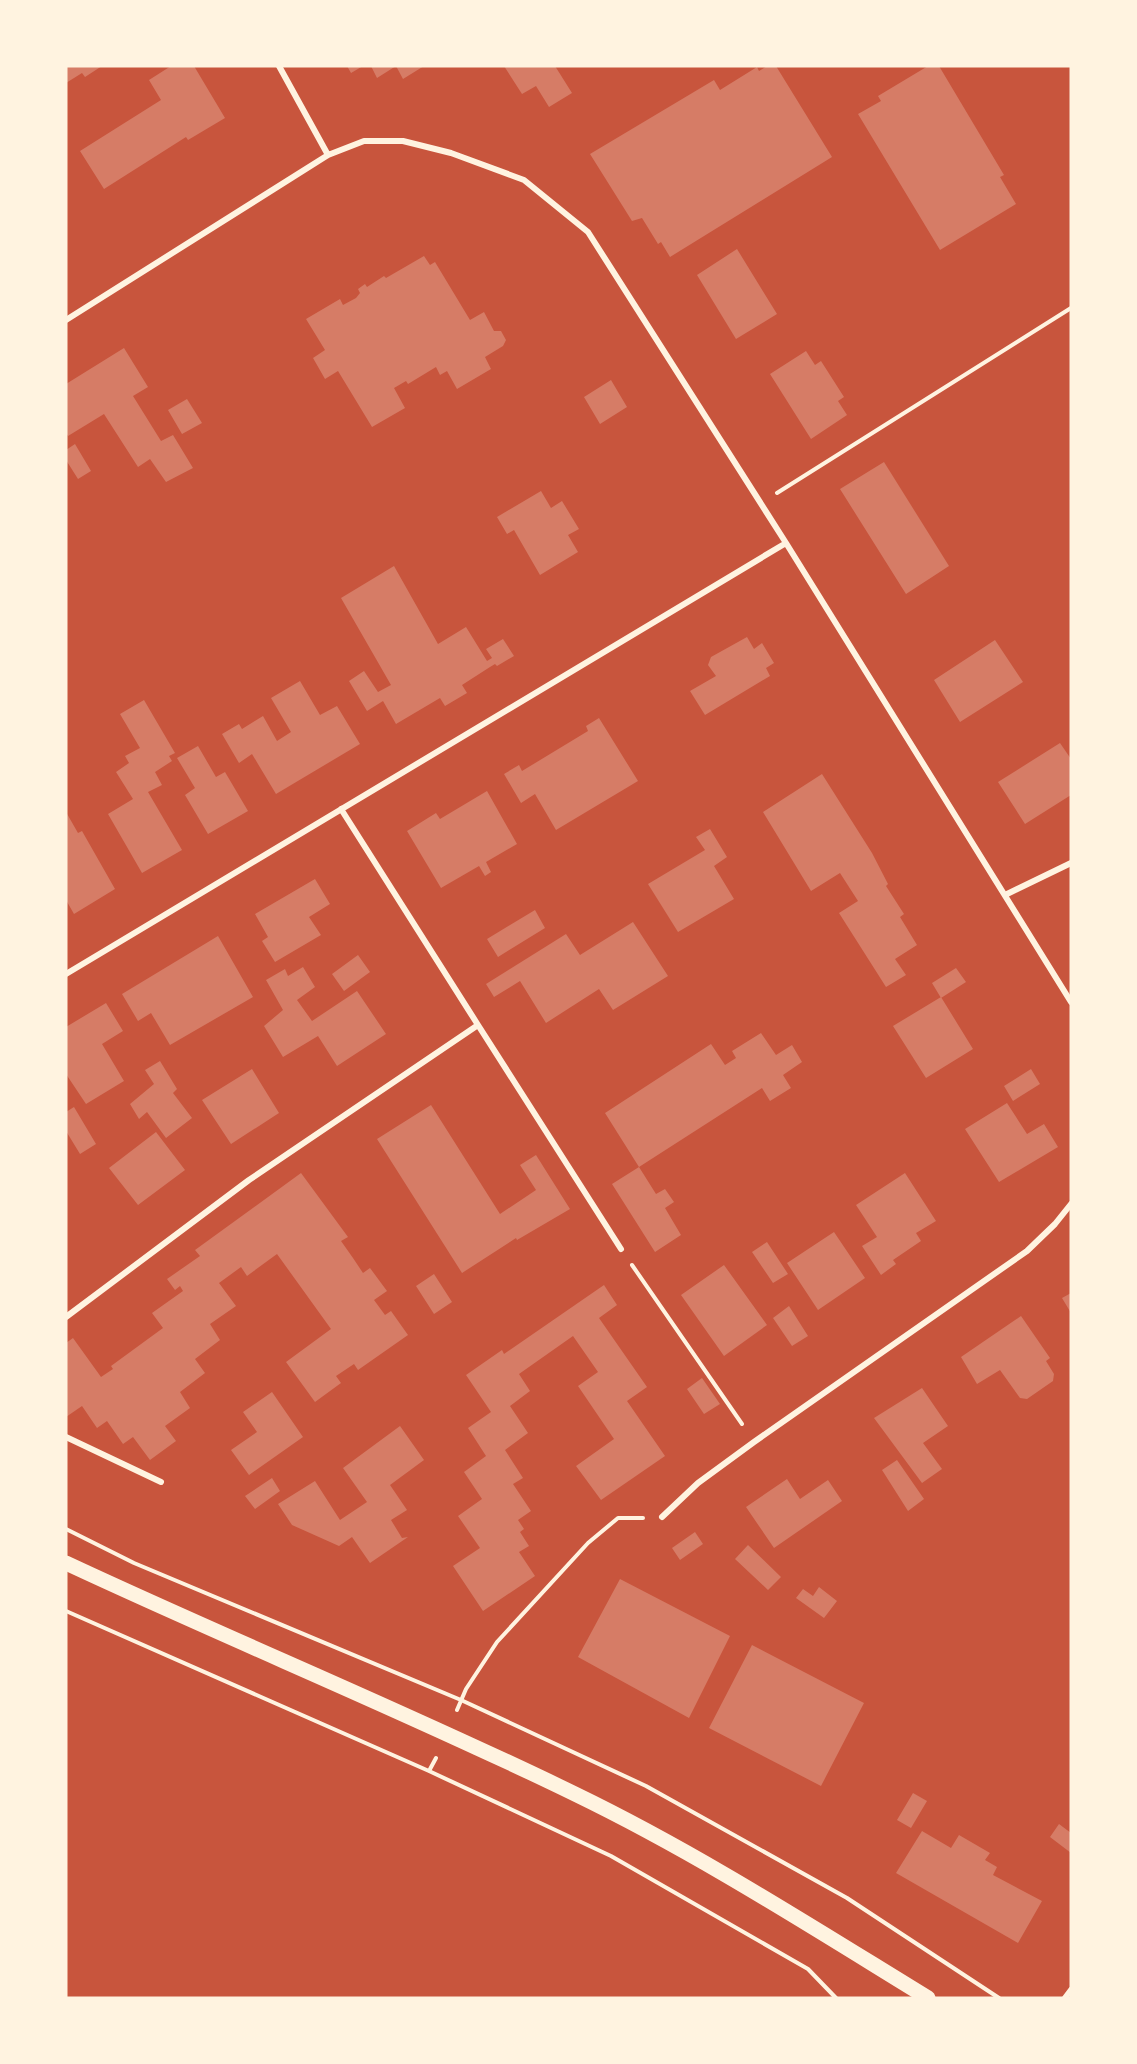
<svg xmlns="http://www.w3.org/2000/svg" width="1137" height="2064" viewBox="0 0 1137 2064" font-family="Montserrat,sans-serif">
<rect width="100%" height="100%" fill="#c8553d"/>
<path fill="#d67c66" d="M66 66H102L85 77 82 73 66 83Z
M171 66H194L225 118 188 140 186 137 104 189 80 151 161 100 149 80Z
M347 66H363L351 73Z
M371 66H424L403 79 396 66 377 78Z
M504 66H555L572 93 549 107 536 86 522 94Z
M767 66H776L832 157 670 257 661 242 658 244 642 218 632 221 590 154 714 80 720 90 757 67 759 71Z
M928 66H939L1004 175 1000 177 1016 204 940 250 858 114 881 101 878 96Z
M737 249 777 314 736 339 697 275Z
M424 256 430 265 435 262 470 320 484 312 494 331H501L506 340 503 346 485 357 491 369 457 389 447 371 440 375 436 367 408 384 406 381 394 388 405 408 372 427 338 371 325 379 313 358 325 350 306 319 340 299 343 305 356 298 360 293 358 289 365 284 367 287 384 276 386 278Z
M124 348 148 387 133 396 161 441 173 435 193 468 166 482 150 459 138 467 104 414 68 436 66 433V384Z
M806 351 815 365 821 361 844 397 838 401 847 415 811 439 770 374Z
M611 380 627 407 600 424 584 397Z
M187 399 202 423 182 434 168 410Z
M75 444 91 471 78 479 66 460V450Z
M884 462 949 566 906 594 840 489Z
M541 491 551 508 562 501 579 529 568 535 578 552 540 575 514 530 507 534 497 517Z
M394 566 438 644 466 627 487 661 492 658 486 649 503 639 514 656 497 666 495 664 490 667 462 685 467 693 445 706 440 698 396 724 383 701 367 711 349 681 364 671 378 692 391 685 341 598Z
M747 637 754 649 762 643 774 663 766 668 770 676 705 715 690 691 716 676 708 665 711 657Z
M995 640 1023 682 960 722 934 680Z
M300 681 320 715 337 706 360 744 276 794 252 754 239 763 222 734 239 724 242 729 263 716 277 741 291 732 271 698Z
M144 700 175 753 169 756 172 761 155 772 162 785 148 792 182 850 142 873 108 814 133 799 116 772 129 763 125 756 140 748 120 714Z
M599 718 638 781 556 830 535 794 521 803 504 774 519 765 522 771 588 731 586 726Z
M1060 743 1071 759V795L1025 824 998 782Z
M198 746 216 777 225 772 248 811 208 834 185 795 195 788 177 758Z
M822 774 872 853 888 884 886 886 904 914 900 917 917 945 895 959 906 975 886 987 839 913 858 901 840 873 811 891 763 812Z
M487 791 517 844 486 862 491 872 485 876 479 866 441 888 407 831 436 813 440 819Z
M66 812 78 833 82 831 115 889 74 914 66 900Z
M710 829 727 857 714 866 734 899 678 932 648 884 705 850 696 837Z
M315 879 330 904 309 917 321 935 275 962 262 941 268 937 255 914Z
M535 910 545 928 498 957 487 939Z
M633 922 668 976 613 1010 599 989 546 1023 520 981 494 997 486 984 566 934 580 955Z
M218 936 253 997 170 1045 151 1013 138 1021 122 994Z
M358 955 370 972 344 991 332 974Z
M303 967 315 987 297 1000 312 1021 357 991 386 1034 337 1066 318 1036 283 1057 264 1026 283 1010 266 980 285 969 288 976Z
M956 968 966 982 941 998 932 983Z
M941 997 973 1049 926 1078 893 1026Z
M106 1003 123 1031 102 1044 124 1081 86 1104 66 1074V1027Z
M761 1033 776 1055 792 1045 802 1062 783 1075 791 1088 770 1101 762 1088 639 1167 605 1113 711 1044 725 1065 736 1058 732 1051Z
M160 1061 177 1089 173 1093 192 1118 166 1138 147 1112 139 1119 130 1104 154 1084 145 1070Z
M252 1069 279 1113 231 1144 202 1100Z
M1031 1069 1040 1084 1013 1101 1004 1086Z
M1007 1103 1027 1134 1044 1124 1058 1147 999 1182 965 1129Z
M431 1105 500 1214 536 1190 520 1165 536 1155 570 1209 517 1240 516 1238 462 1273 377 1139Z
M74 1107 96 1144 80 1154 66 1131V1112Z
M156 1132 185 1170 138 1205 109 1168Z
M639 1167 656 1194 665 1189 674 1202 665 1208 681 1235 655 1252 612 1184Z
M301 1173 348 1237 341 1241 353 1258 363 1273 370 1268 387 1291 374 1300 385 1315 391 1311 408 1335 358 1370 354 1364 336 1376 341 1383 315 1402 286 1362 331 1329 277 1254 247 1276 241 1267 219 1283 236 1306 210 1324 220 1340 195 1359 205 1373 180 1392 190 1408 165 1426 176 1441 150 1460 133 1437 123 1444 107 1421 97 1428 82 1406 66 1417V1343L73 1338 101 1377 113 1369 111 1366 163 1328 152 1313 183 1291 180 1286 175 1290 167 1279 200 1256 195 1250Z
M905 1173 936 1221 916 1233 921 1241 893 1260 896 1264 881 1275 862 1246 877 1237 856 1205Z
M834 1232 865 1278 818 1310 787 1263Z
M767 1242 788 1274 773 1283 752 1252Z
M724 1265 767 1325 724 1356 681 1295Z
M434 1274 452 1302 434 1314 416 1286Z
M604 1285 617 1305 599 1318 647 1387 627 1401 665 1456 601 1500 576 1466 614 1439 578 1386 598 1372 573 1336 519 1374 530 1391 510 1406 528 1433 505 1450 523 1478 513 1484 531 1511 518 1520 524 1529 520 1532 529 1546 519 1552 535 1576 483 1611 453 1566 480 1548 458 1516 482 1499 464 1472 486 1456 468 1428 491 1412 466 1375 502 1350 504 1354Z
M1071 1293V1313L1062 1298Z
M789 1306 808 1336 792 1346 773 1318Z
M1021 1316 1050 1358 1046 1361 1054 1374 1053 1381 1027 1399 1020 1398 1000 1370 977 1384 961 1357Z
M702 1378 720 1404 704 1414 687 1389Z
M922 1388 948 1426 923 1443 942 1469 922 1483 874 1418Z
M272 1392 303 1437 249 1475 231 1450 257 1432 243 1412Z
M400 1426 424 1460 390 1485 407 1510 391 1520 402 1538 408 1537 370 1563 352 1537 339 1546 292 1525 278 1504 315 1481 340 1520 367 1502 343 1468Z
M897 1460 924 1499 908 1511 882 1470Z
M272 1478 280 1491 255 1509 245 1496Z
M787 1479 800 1499 828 1480 842 1501 774 1548 746 1507Z
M695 1532 703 1544 680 1560 672 1548Z
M748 1545 781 1577 768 1590 735 1559Z
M620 1579 730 1636 689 1718 578 1657Z
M819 1587 837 1601 824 1618 796 1598 803 1589 813 1596Z
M752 1645 864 1703 821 1786 709 1728Z
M913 1793 927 1801 911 1828 897 1820Z
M1059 1824 1071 1833V1853L1050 1837Z
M922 1831 951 1848 959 1835 990 1853 985 1860 997 1867 993 1875 1042 1901 1018 1943 896 1873Z"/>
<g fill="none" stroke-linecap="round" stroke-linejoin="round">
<path stroke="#fff3e0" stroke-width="4" d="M777 493 1071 308
M632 1265 742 1424
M66 1529 134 1563 461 1700 646 1786 847 1898 999 1998
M66 1611 429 1771 611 1856 808 1969 836 1998
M457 1710 466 1689 497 1642 588 1543 618 1518H643
M429 1771 436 1758"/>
<path stroke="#fff3e0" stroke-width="6" d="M279 66 328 155
M66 320 328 155 364 141H403L451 153 524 180 588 232 786 543 1071 1002
M1005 895 1071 863
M66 974 786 543
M478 1025 621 1249
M66 1317 249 1180 478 1025 341 809
M66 1437 161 1482
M662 1517 698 1483 754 1442 1027 1251 1055 1224 1071 1204
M1065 1998 1071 1990"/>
<path stroke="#fff3e0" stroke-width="15" d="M66 1563C235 1642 407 1712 575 1794 697 1853 812 1927 928 1998"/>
</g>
<rect width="1137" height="2064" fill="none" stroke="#fff3e0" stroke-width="135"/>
</svg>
